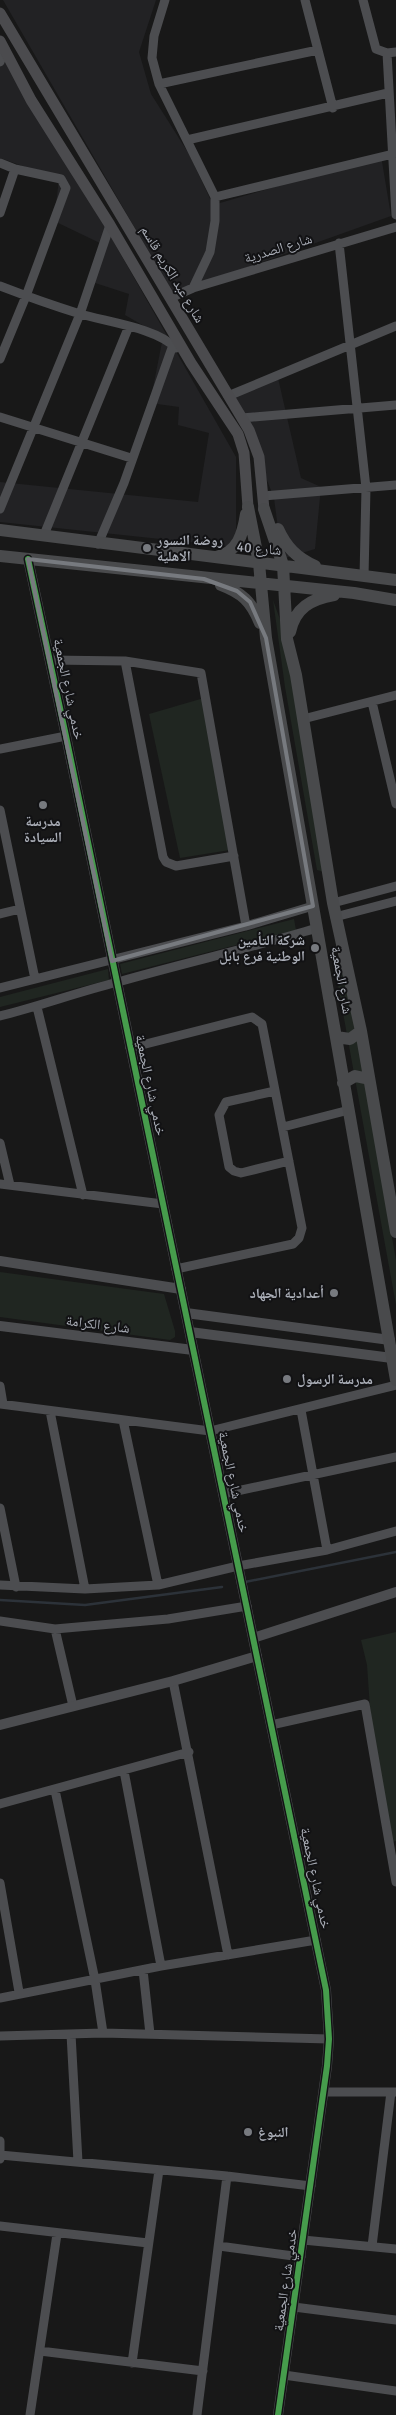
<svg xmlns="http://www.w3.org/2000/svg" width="396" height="2415" viewBox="0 0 396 2415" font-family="Signika,'Noto Naskh Arabic',sans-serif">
<rect width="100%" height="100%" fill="#181818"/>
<path fill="#222224" d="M3 0H156L139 52 151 94 189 154 213 205 381 156 391 216 173 294Z
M0 42 236 457V547L0 522V482L198 502 209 433 178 425 179 407 150 403 163 337 125 315 129 294 89 281 102 244 54 221 59 179 0 158Z
M278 378 301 478 321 487 315 549 282 559 274 498 233 394Z"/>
<path fill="#202621" d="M273 600 287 639 324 872 317 870 285 687Z
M204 698 230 850 180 858 149 714Z
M294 919 296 930 122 974 120 964Z
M340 956 343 958 396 1260V1305L334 963 335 959Z
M108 969 109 980 0 1007V997Z
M0 1272 164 1294 175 1331V1337L170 1340 0 1317Z
M396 1632V1841L388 1843 370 1708 367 1665 361 1640Z"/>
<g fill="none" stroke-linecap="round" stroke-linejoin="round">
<path stroke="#2c3239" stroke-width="2.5" d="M245 1582 396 1552
M0 1600 85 1605 222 1587"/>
<path stroke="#4c4d50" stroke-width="9" d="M165 0 154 36 152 58 159 84 215 197V221L210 252 193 288
M305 0 333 108
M363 0 376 49 387 53 396 52
M387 53 396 215
M0 62 5 49
M159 84 318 50
M187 140 388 93
M0 163 15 169 61 179 66 188 26 296 0 359
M215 197 393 154
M0 213 15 169
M339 243 366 488 364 577
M0 286C26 296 51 305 77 313 105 322 155 327 176 348
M170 298 193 288 396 227
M228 396 396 326
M0 417 131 458
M242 418 396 405
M263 496 396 485
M0 509 80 314 110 225
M44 535 129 326
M98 544 124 483 173 345
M50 660 125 661 201 673 246 926
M125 661 163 857 166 862 176 866 234 856
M372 702 396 804
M303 719 396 695
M0 749 66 736
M0 810 35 979
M333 903 396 886
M0 914 20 909
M335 917 396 901
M0 988 246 926 313 906
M37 1007 83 1195
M0 1016C40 1006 78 992 118 982 184 963 251 948 317 928
M130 1048 252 1017 262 1024 302 1228 299 1238 293 1244 176 1269
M275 1091 226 1102 219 1115 229 1167 234 1171 241 1173 289 1161
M283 1127 349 1110
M0 1143 10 1185
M0 1184 163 1204
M0 1386 3 1404
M0 1404 210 1431 396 1385
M301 1410 327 1550
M50 1411 85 1589
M123 1420 158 1585
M223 1494 396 1457
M0 1508 16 1587
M0 1585 85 1589 158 1585 238 1566 327 1550 396 1531
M0 1621 55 1629 168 1619 247 1606
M55 1629 73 1706
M173 1681 228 1955
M271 1725 365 1704 396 1882
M124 1771 161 1966
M55 1790 95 1980 103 2033
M0 1804 189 1752
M0 1883 19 1992
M143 1970 150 2034
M0 1998 161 1966 316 1940
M71 2034 78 2162
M0 2036 103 2033 329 2039
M324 2092H396
M0 2141V2159
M0 2155 227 2176 311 2186
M0 2226 148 2243
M303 2240 396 2249
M219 2246 301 2257
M372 2246 391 2092
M294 2307 396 2320
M40 2351 203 2371
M132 2363 159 2170
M284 2375 396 2391
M30 2415 57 2234
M197 2415 227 2176"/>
<path stroke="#4c4d50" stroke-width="10" d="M28 559 66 736 326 1990 329 2039 327 2066 278 2415
M0 1261 181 1289
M186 1313 390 1340
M0 1326 193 1350
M190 1332 392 1358
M253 1638 396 1592
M0 1725 173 1681 257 1656"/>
<path stroke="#4b4b4e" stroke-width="11" d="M0 13 249 430 259 457 264 509
M0 41 31 100 110 225 191 363 238 434 244 453 248 507"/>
<path stroke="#494a4c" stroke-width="12" d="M248 507 259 563 266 638 396 1380
M264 509 283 565 287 639 296 675 333 903 361 1031 396 1232
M278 529C286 547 297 558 315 566
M0 530 396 580
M0 556 354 593 396 600
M216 557C238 552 243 534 246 514
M221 585C242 593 251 601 260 623
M290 632C295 608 311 599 334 595
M336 1037 350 1039 361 1031
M343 1083 355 1076 369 1079"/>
<g stroke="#121214" stroke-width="9">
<path id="cycleway" d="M28 559 66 736 326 1990 329 2039 327 2066 278 2415"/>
</g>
<use href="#cycleway" stroke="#469c4c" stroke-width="6"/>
</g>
<path fill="none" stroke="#777a7f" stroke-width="4" stroke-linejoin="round" d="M28 559 204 579 237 591 250 602 266 638 313 906 112 961Z"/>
<g fill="#777a7f" stroke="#121214" stroke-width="2">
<circle cx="147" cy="548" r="5"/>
<circle cx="43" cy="805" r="5"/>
<circle cx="315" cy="948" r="5"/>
<circle cx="334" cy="1293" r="5"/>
<circle cx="287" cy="1379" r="5"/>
<circle cx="248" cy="2132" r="5"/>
</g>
<g text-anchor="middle" stroke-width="4" stroke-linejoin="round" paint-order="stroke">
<g font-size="14" fill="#aaaeb7" stroke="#121214">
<text transform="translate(278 248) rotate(-17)" y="5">شارع الصدرية</text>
<text transform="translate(173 274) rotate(59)" y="5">شارع عبد الكريم قاسم</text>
<text transform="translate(259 548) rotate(5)" y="5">شارع 40</text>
<text transform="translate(69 689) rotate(78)" y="5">خدمي شارع الجمعية</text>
<text transform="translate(342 980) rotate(80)" y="5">شارع الجمعية</text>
<text transform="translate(151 1085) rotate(78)" y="5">خدمي شارع الجمعية</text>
<text transform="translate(98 1324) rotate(7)" y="5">شارع الكرامة</text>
<text transform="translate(234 1482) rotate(78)" y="5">خدمي شارع الجمعية</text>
<text transform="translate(316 1878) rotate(78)" y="5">خدمي شارع الجمعية</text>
<text transform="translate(285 2280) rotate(-82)" y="5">خدمي شارع الجمعية</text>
</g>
<g font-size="14" font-weight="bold" fill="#aaaeb7" stroke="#121214" text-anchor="start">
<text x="157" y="545">روضة النسور<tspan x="157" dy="16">الاهلية</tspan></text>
<text x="43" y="826" text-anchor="middle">مدرسة<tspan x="43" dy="16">السيادة</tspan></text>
<text x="305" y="945" text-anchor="end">شركة التأمين<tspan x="305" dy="16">الوطنية فرع بابل</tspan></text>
<text x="324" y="1298" text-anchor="end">أعدادية الجهاد</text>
<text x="297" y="1384">مدرسة الرسول</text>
<text x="258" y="2137">النبوغ</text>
</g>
</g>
</svg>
